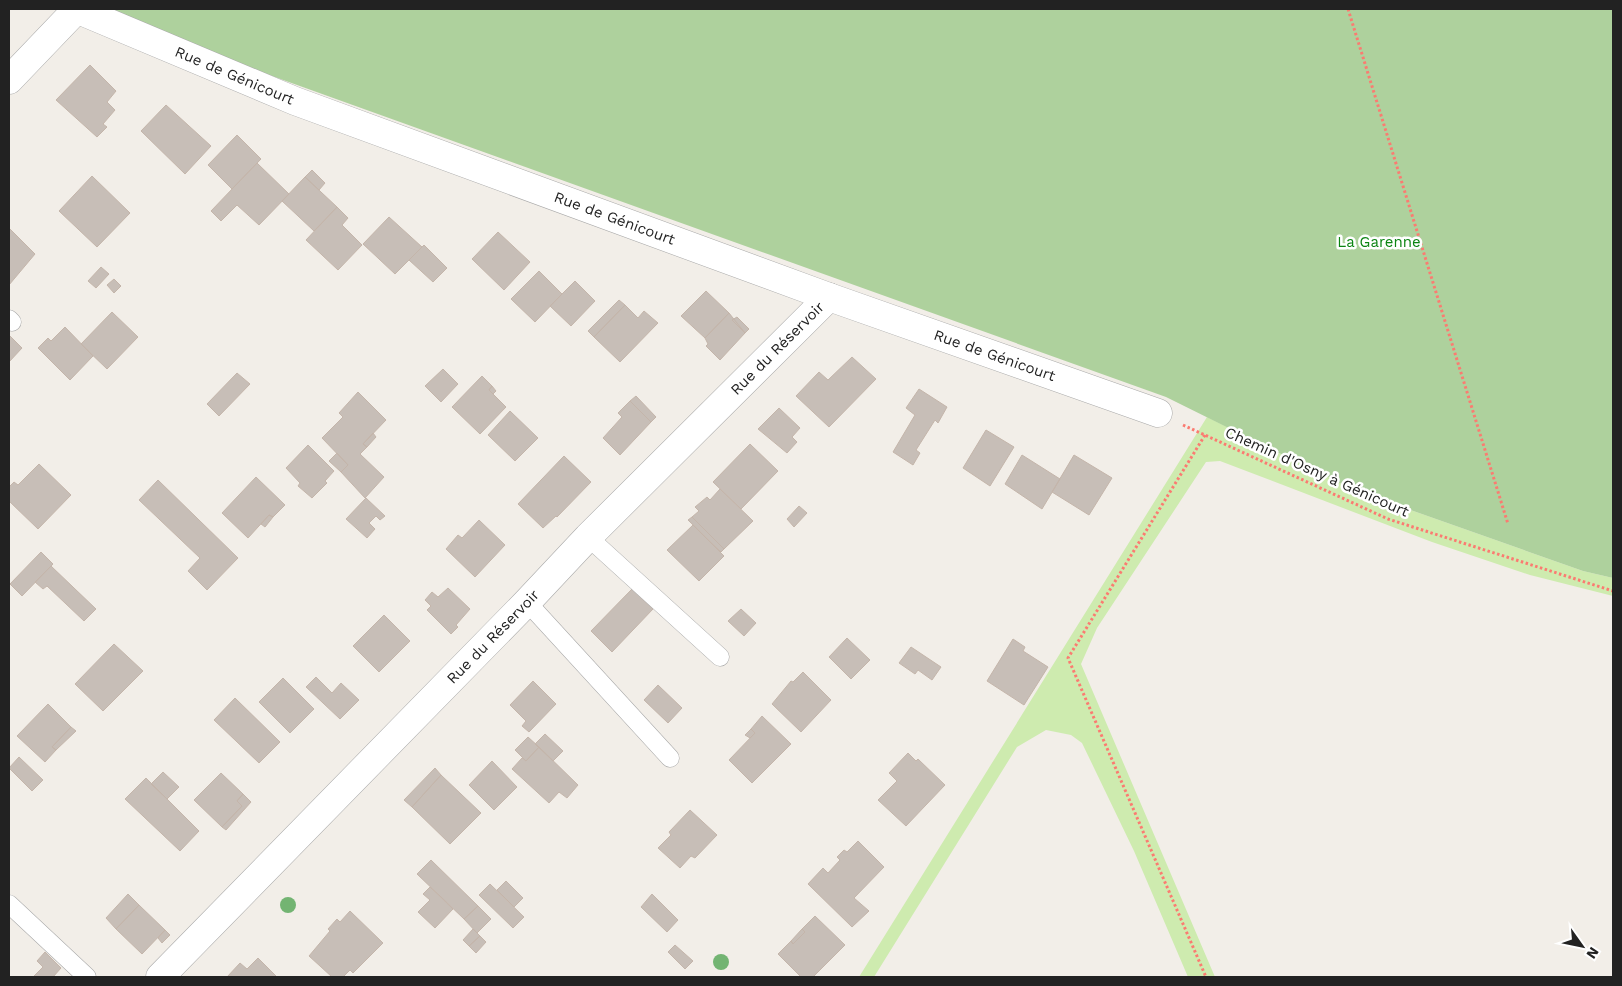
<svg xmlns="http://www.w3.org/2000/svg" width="1622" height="986" viewBox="0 0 1622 986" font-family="'Work Sans',sans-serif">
<rect width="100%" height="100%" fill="#f2eee8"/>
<path fill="#ceebaf" d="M1207 417 1354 490 1583 571 1613 578V596L1530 575 1432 542 1220 461 1206 462 1097 628 1081 664 1215 977H1188L1134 851 1082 743 1071 735 1046 730 1017 747 874 977H859Z"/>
<path fill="#aed19d" d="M108 9H1613V578L1583 571 1354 490 1166 397 247 67Z"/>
<path fill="#c7beb7" stroke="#c4b5aa" d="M90 65 116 91 107 102 115 110 103 124 107 127 97 137 56 100Z
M166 105 211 146 185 174 141 131Z
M237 135 261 159 232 189 208 165Z
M257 163 289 194 259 225 237 205 221 221 211 211Z
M312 170 325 183 319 190 305 177Z
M92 176 130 213 97 247 59 211Z
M305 177 337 207 314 231 282 201Z
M337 207 348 218 342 225 362 245 338 270 306 240Z
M389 217 422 247 395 274 363 244Z
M10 229 35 254 9 285V231Z
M498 232 530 262 504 290 472 259Z
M424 245 447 268 433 282 409 260Z
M101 267 109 274 96 288 88 281Z
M539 271 562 294 535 322 511 299Z
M114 279 121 286 114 293 107 285Z
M575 281 595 301 571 326 550 306Z
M706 291 729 313 705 338 681 316Z
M619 300 625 305 594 337 588 331Z
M625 305 638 318 644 311 658 323 620 362 594 337Z
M112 312 138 337 107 369 81 344Z
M729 313 745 333 720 360 706 346 708 344 705 338Z
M737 317 749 329 745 333 732 320Z
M65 327 93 356 70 380 38 348 48 338 51 341Z
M9 335 22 348 9 362Z
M852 357 876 379 829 427 796 396 819 372 828 380Z
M443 369 458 384 441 402 425 386Z
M237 373 250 384 219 416 207 404Z
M482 376 492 386 489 390 506 407 480 434 452 407Z
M492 386 496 391 493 394 489 390Z
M919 389 947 407 938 423 935 420 916 450 920 453 913 465 893 452 915 415 906 408Z
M358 392 386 420 363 444 367 447 360 454 384 477 365 498 341 472 348 465 322 438 343 417 339 413Z
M636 396 656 417 651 422 630 401Z
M630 401 651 422 620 455 603 438 622 417 618 413Z
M779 408 800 428 792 437 797 442 787 453 758 429Z
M510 411 538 438 515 461 488 435Z
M986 430 1014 447 990 486 963 468Z
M373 433 376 437 367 447 363 444Z
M750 444 778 471 741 509 713 482Z
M308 445 334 471 325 481 327 483 312 498 298 486 300 483 286 468Z
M337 453 348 465 341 472 329 461Z
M1022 455 1060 479 1042 509 1005 484Z
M1074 455 1112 478 1089 515 1052 492Z
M564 456 591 482 557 517 556 516 543 528 518 504Z
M39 464 71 495 38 529 9 501V487L14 482 18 485Z
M256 477 285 505 273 517 269 515 248 538 222 513Z
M158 480 238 558 207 590 188 571 200 558 139 500Z
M720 489 753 521 724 549 692 517 699 511 695 507 707 497 710 500Z
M366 498 385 516 380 520 376 516 369 523 375 529 367 538 346 519Z
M799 506 807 513 794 527 787 519Z
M269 515 273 517 265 527 261 524Z
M692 517 724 549 721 552 688 520Z
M479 520 505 545 475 577 446 549 458 535 462 538Z
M693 525 724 556 699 581 667 550Z
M41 552 53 564 22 596 10 584Z
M51 566 96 609 84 621 47 586 43 589 35 582Z
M448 588 470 609 456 625 458 627 451 634 427 610 431 606 425 600 432 592 438 597Z
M632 589 653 609 612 652 591 631Z
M741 609 756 623 744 636 728 621Z
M384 615 410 641 379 672 353 646Z
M847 638 870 660 851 679 829 657Z
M1013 639 1025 647 1023 651 1048 667 1024 705 987 681Z
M114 644 143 671 103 711 75 684Z
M911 647 941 667 932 680 918 670 915 674 899 663Z
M803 672 831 700 801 732 772 704 791 681 793 682Z
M316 677 332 693 341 683 359 700 340 719 306 687Z
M283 678 314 709 290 733 259 702Z
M533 681 556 704 529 732 522 726 526 721 510 705Z
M658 685 682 708 668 723 644 700Z
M235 698 280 742 259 763 214 720Z
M48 704 71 727 52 747 56 750 45 762 17 736Z
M762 716 791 744 752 783 729 760 755 733 751 729Z
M71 727 76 731 56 750 52 747Z
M751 729 755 733 750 738 745 735Z
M545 734 563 751 553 761 535 744Z
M528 737 539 747 526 761 515 750Z
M539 747 578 785 567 798 559 792 549 803 512 769 522 758 526 761Z
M908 753 916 761 918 759 945 785 906 826 878 800 897 781 889 773Z
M19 757 43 780 32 791 9 768Z
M492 761 517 787 494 810 469 785Z
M435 768 441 775 412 807 404 800Z
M163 772 179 787 167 799 151 784Z
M221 773 243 794 237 801 242 806 222 827 194 800Z
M441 775 481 813 450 844 412 807Z
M146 778 199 831 180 851 125 799Z
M243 794 251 802 226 830 222 827 242 806 237 801Z
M690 810 717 835 695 858 691 856 680 868 658 848 671 835 669 832Z
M858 841 884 867 854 898 869 911 852 927 808 884 823 868 828 873 840 860 837 857 844 850 847 852Z
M431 860 478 906 464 919 417 874Z
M506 881 523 898 514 907 497 890Z
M490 884 524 917 513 928 479 895Z
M430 887 453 909 435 928 418 912 430 900 423 894Z
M128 894 139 905 116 929 106 918Z
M652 894 678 920 667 932 641 907Z
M139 905 165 930 142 954 116 929Z
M478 906 491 919 477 933 464 919Z
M350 911 383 943 353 973 350 970 343 977H332L309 956 330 931 328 929 337 919 340 922Z
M815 916 845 945 813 977H801L778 954 791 941 793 944 805 932 802 929Z
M473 929 480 936 469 946 463 940Z
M802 929 805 932 793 944 791 941Z
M165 930 170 935 162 943 158 938Z
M480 936 486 942 476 953 469 946Z
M675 945 693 961 685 969 668 952Z
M45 952 61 968 53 977H33L43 967 37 961Z
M258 958 277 977H227L240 963 247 969Z"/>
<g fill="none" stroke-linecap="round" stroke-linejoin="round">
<g stroke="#a9a9a9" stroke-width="19">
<path id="lane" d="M9 319 12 322
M588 537 720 657
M527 602 670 758
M9 904 87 977"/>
</g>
<g stroke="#a9a9a9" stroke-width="29">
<g id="street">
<path id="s1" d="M76 9 295 101 829 297 1158 413"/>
<path d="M9 80 77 9"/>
<path id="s2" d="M160 977 527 602 588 537 829 297"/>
</g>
</g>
<path stroke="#fb7b71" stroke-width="3" stroke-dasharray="2.5 2.5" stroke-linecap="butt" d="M1348 9 1508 524
M1183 425 1388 519 1613 591
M1205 435 1068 658 1206 977"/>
<use href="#lane" stroke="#fff" stroke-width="18"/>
<use href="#street" stroke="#fff" stroke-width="28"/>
</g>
<g fill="#73b472">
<circle cx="288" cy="905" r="8"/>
<circle cx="721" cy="962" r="8"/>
</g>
<g text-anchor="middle" stroke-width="5" stroke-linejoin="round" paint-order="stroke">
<g font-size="15" fill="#222" stroke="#fff">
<text dy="5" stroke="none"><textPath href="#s1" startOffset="172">Rue de Génicourt</textPath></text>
<text dy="5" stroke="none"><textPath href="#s1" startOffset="578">Rue de Génicourt</textPath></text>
<text dy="5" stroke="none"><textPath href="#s2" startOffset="881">Rue du Réservoir</textPath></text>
<text dy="5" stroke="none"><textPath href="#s1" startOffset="982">Rue de Génicourt</textPath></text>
<text transform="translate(1317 472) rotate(24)" y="5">Chemin d'Osny à Génicourt</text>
<text dy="5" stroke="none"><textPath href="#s2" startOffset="476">Rue du Réservoir</textPath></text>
</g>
<g font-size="15" fill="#0b8412" stroke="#fff">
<text x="1379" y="247">La Garenne</text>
</g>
</g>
<rect width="1622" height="986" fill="none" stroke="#222222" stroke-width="20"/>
<g transform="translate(1582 946) rotate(123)" stroke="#ffffff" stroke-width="4" paint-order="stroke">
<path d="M0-4L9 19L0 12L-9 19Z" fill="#222222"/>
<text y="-8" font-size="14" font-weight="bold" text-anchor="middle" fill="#222222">N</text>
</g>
</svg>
